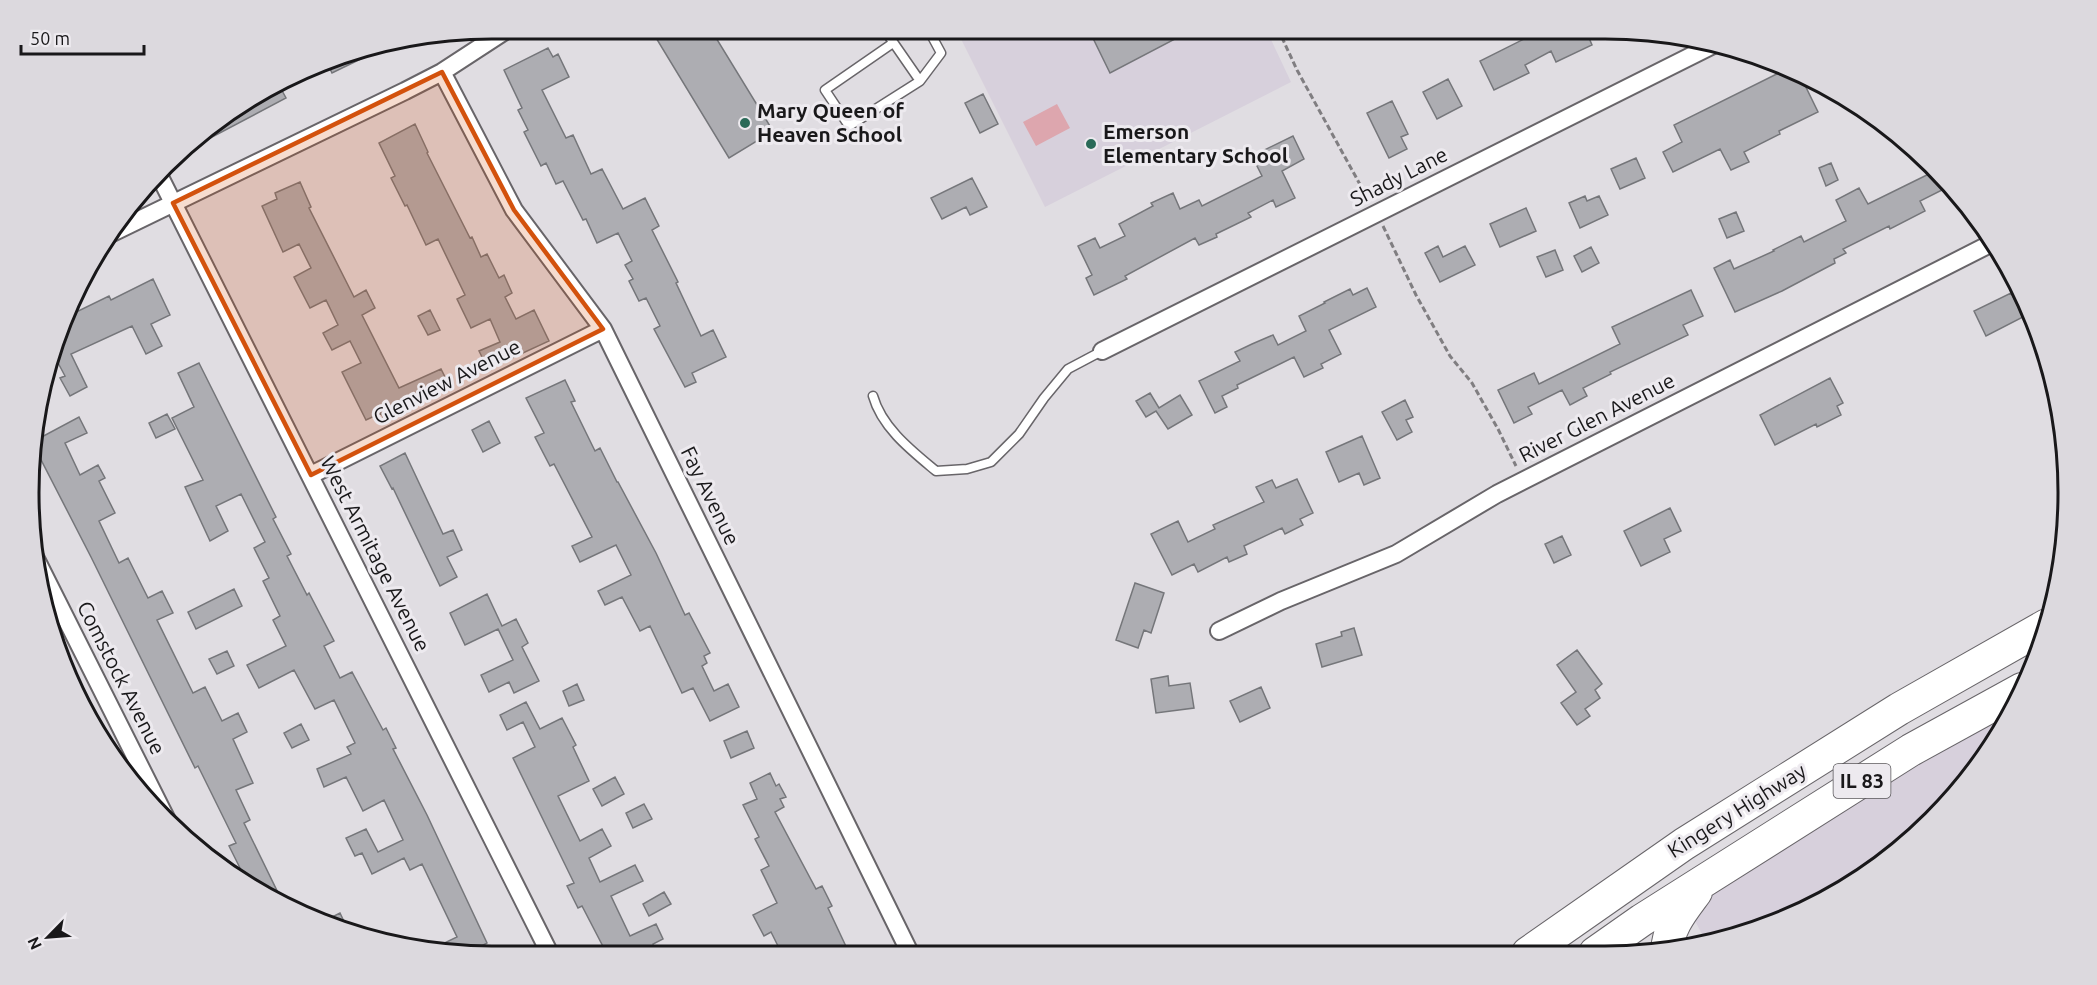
<svg xmlns="http://www.w3.org/2000/svg" width="2097" height="985" viewBox="0 0 2097 985" font-family="Ubuntu,sans-serif">
<rect width="100%" height="100%" fill="#e0dde2"/>
<path fill="#d7d0dc" d="M956 29H1266L1291 82 1045 207Z
M2013 704 1972 775 1887 861 1782 921 1706 942 1691 913 1710 888Z"/>
<path fill="#dda6ae" d="M1057 104 1070 128 1036 146 1023 122Z"/>
<path fill="#adadb2" stroke="#75767a" stroke-width="1.5" d="M650 28H710L773 131 729 158Z
M1088 28H1169L1175 39 1110 73Z
M1546 28 1609 29 1589 38 1592 45 1556 62 1551 51 1525 65 1529 73 1494 90 1480 61Z
M376 48 377 51 332 73 327 62 343 53Z
M548 48 553 57 558 54 569 77 542 90 566 138 573 135 591 174 602 169 623 209 645 198 659 226 652 230 678 282 676 283 701 336 713 330 726 357 692 373 696 382 685 387 654 329 660 326 646 298 639 301 629 281 633 279 625 265 632 261 618 233 597 243 586 219 583 220 563 181 556 184 546 163 541 166 524 132 528 130 518 110 522 108 504 70Z
M1789 68 1799 73 1818 112 1779 131 1780 134 1744 152 1749 162 1731 170 1720 149 1673 172 1663 152 1682 142 1674 125Z
M1448 79 1462 106 1437 119 1423 92Z
M280 87 286 98 197 145 194 139 210 125Z
M983 94 998 124 980 133 965 103Z
M1392 101 1408 134 1401 137 1407 149 1389 158 1367 113Z
M415 124 428 152 427 153 470 238 472 237 481 257 487 254 499 278 504 275 512 293 505 297 516 319 534 310 549 341 488 369 479 351 500 342 490 319 471 328 457 299 465 295 438 239 426 245 407 205 405 206 391 178 395 176 379 143Z
M1293 136 1304 159 1282 171 1295 198 1276 207 1273 200 1248 213 1251 217 1216 234 1217 237 1199 245 1195 238 1125 276 1127 279 1094 295 1086 278 1092 275 1078 246 1095 238 1100 248 1125 236 1119 224 1153 206 1151 203 1173 193 1180 209 1199 200 1202 206 1262 176 1252 156Z
M1636 158 1645 178 1620 189 1611 169Z
M1831 163 1838 180 1826 186 1819 168Z
M1937 170 1950 186 1920 201 1925 211 1890 229 1889 226 1843 249 1846 253 1834 259 1835 263 1782 291 1735 312 1714 268 1730 260 1734 269 1774 251 1773 250 1801 236 1804 242 1846 221 1836 200 1859 188 1868 204Z
M972 178 987 207 970 215 966 207 942 219 931 198Z
M300 182 311 207 309 208 354 297 366 290 375 308 362 315 399 388 441 369 446 379 435 384 438 390 422 399 418 393 394 405 397 412 384 419 381 413 366 420 342 372 361 363 350 341 332 350 323 333 338 325 326 300 310 308 294 277 311 268 299 244 283 252 262 206 277 199 275 193Z
M1585 196 1587 201 1599 196 1608 215 1580 228 1569 203Z
M1526 208 1536 231 1500 247 1490 224Z
M1736 212 1744 231 1727 238 1719 219Z
M1438 246 1443 257 1465 246 1475 265 1440 282 1425 253Z
M1591 247 1599 263 1582 272 1574 256Z
M1555 250 1563 270 1546 277 1537 257Z
M153 279 170 315 151 324 162 346 146 354 132 326 71 354 87 387 70 396 60 378 65 376 57 361 52 364 70 315 109 296 111 300Z
M1367 288 1376 307 1329 330 1341 354 1321 364 1323 368 1304 377 1294 357 1237 385 1238 388 1222 396 1227 407 1215 413 1199 381 1240 361 1235 352 1252 344 1273 335 1278 345 1306 331 1299 316 1325 303 1324 302 1350 289 1353 295Z
M1691 290 1703 316 1683 325 1688 335 1610 372 1611 374 1583 388 1587 396 1570 405 1562 390 1528 407 1532 414 1514 423 1498 390 1534 373 1539 384 1620 344 1612 327Z
M2011 293 2023 317 1986 336 1974 311Z
M430 310 440 330 428 335 418 316Z
M199 363 276 517 273 519 291 554 287 556 307 595 309 593 334 641 324 646 340 678 352 672 383 730 386 728 396 748 393 749 427 815 487 943 478 948 482 956 430 950 457 937 422 864 410 870 404 858 372 874 362 853 355 856 346 838 366 829 378 852 403 840 384 800 363 811 346 777 324 787 317 769 351 754 347 747 355 743 334 700 315 709 294 670 259 688 247 665 286 646 273 620 280 616 263 581 269 578 254 548 265 542 241 494 216 506 228 531 210 541 185 487 203 480 172 418 194 407 178 373Z
M1830 378 1843 403 1837 406 1841 415 1817 427 1816 424 1775 445 1760 415Z
M565 380 575 401 571 402 595 451 600 448 617 482H618L656 553 685 615 689 613 710 653 704 656 707 663 702 666 714 691 728 684 739 707 710 721 693 688 682 693 650 626 640 631 622 597 605 605 598 591 631 575 616 545 580 562 572 546 592 537 554 464 550 466 535 437 544 433 526 398Z
M1150 393 1159 408 1180 395 1192 415 1168 429 1156 411 1146 417 1136 401Z
M1405 400 1413 417 1406 420 1412 432 1397 440 1382 412Z
M167 414 175 429 156 438 149 423Z
M79 417 87 433 65 443 80 475 98 465 105 478 99 481 115 513 99 521 119 563 128 558 148 598 162 591 173 613 157 620 193 693 205 687 222 721 238 713 247 732 233 739 253 783 236 790 250 820 244 823 284 905 249 886 229 846 236 843 198 766 195 768 91 557 36 450V440Z
M489 421 500 443 483 452 472 430Z
M1362 436 1380 478 1364 485 1359 473 1339 482 1326 452Z
M405 453 443 534 453 530 462 550 447 557 457 577 440 586 393 488 392 489 380 466Z
M1297 479 1313 513 1300 519 1303 525 1285 534 1282 528 1244 546 1247 554 1229 562 1227 557 1198 572 1194 564 1172 575 1151 534 1178 521 1188 542 1215 529 1213 525 1264 502 1256 487 1272 480 1276 488Z
M1670 508 1681 531 1664 539 1670 552 1641 566 1624 531Z
M1562 536 1571 555 1554 563 1545 544Z
M1135 583 1164 593 1151 633 1144 630 1138 648 1116 640Z
M234 589 242 606 196 629 188 612Z
M487 594 502 626 516 619 528 643 522 647 539 681 514 693 509 682 489 692 481 675 513 660 498 629 465 645 450 613Z
M1354 628 1362 655 1322 667 1316 644 1342 636 1341 632Z
M1577 650 1602 684 1595 690 1600 698 1585 709 1590 716 1577 725 1561 703 1576 692 1557 665Z
M227 651 234 666 217 674 209 659Z
M1168 676 1169 686 1190 683 1194 708 1156 713 1151 679Z
M577 684 584 700 569 706 563 691Z
M1261 687 1270 708 1240 722 1230 701Z
M526 702 540 729 562 718 576 745 573 747 589 781 558 796 580 841 602 829 611 846 589 858 600 882 635 865 643 881 611 896 630 936 656 924 663 939 653 944 658 956H608L582 906 578 908 567 886 574 883 513 758 535 747 523 722 507 730 500 715Z
M301 724 309 740 292 748 284 733Z
M747 731 754 748 731 758 724 741Z
M770 773 776 786 779 784 786 797 780 799 784 807 775 812 816 889 822 886 832 906 828 908 850 955 783 956 771 932 764 936 753 915 777 903 761 870 769 866 755 839 759 837 743 805 757 799 750 783Z
M615 777 624 794 602 806 593 789Z
M644 804 652 819 633 828 626 813Z
M664 892 671 904 649 916 643 904Z
M340 913 349 932 320 923Z"/>
<g fill="none" stroke-linecap="round" stroke-linejoin="round">
<g stroke="#686569" stroke-width="11">
<path id="lane" d="M884 29 920 81
M893 43 825 90 849 126 920 81 941 53 928 29
M873 396C882 428 912 451 936 471L967 469 991 462 1019 434 1044 398 1068 369 1102 351"/>
</g>
<g stroke="#686569" stroke-width="20">
<path id="street" d="M442 72 514 210 603 329 911 955
M158 173 551 956
M110 234 405 91 442 72 508 29
M1102 351 1715 44
M311 475 603 329
M32 551 169 824
M1219 631 1281 601 1396 554 1497 494 1994 242"/>
</g>
<g stroke="#686569" stroke-width="34">
<path id="highway" d="M1667 952C1668 927 1682 911 1696 892
M1528 953 1684 844 1899 709 2047 625
M1595 953 1642 920 1911 750 2022 689"/>
</g>
<path stroke="#807e81" stroke-width="3" stroke-dasharray="6 3" stroke-linecap="butt" d="M1278 29 1297 70 1368 199
M1383 226 1416 295 1450 356 1472 383 1498 429 1516 466"/>
<use href="#lane" stroke="#fff" stroke-width="8"/>
<use href="#street" stroke="#fff" stroke-width="16"/>
<use href="#highway" stroke="#fff" stroke-width="32"/>
</g>
<path fill="#d3520d" fill-opacity="0.2" stroke="#d3520d" stroke-width="4.5" stroke-linejoin="round" d="M442 72 514 210 603 329 311 475 173 203Z"/>
<g fill="#2a6a58" stroke="#edeaef" stroke-width="2">
<circle cx="745" cy="123" r="6"/>
<circle cx="1091" cy="144" r="6"/>
</g>
<g text-anchor="middle" stroke-width="6" stroke-linejoin="round" paint-order="stroke">
<rect fill="#edeaef" stroke="#59575a" stroke-width="1.5" x="1833.5" y="764" width="57" height="34" rx="4.5"/>
<g font-size="20" font-weight="bold" fill="#19181a">
<text x="1862" y="788">IL 83</text>
</g>
<g font-size="21" font-weight="bold" fill="#19181a" stroke="#edeaef" text-anchor="start">
<text x="757" y="118">Mary Queen of<tspan x="757" dy="24">Heaven School</tspan></text>
<text x="1103" y="139">Emerson<tspan x="1103" dy="24">Elementary School</tspan></text>
</g>
<g font-size="21" fill="#19181a" stroke="#edeaef">
<text transform="translate(1399 177) rotate(-27)" y="7">Shady Lane</text>
<text transform="translate(447 382) rotate(-27)" y="7">Glenview Avenue</text>
<text transform="translate(1597 418) rotate(-27)" y="7">River Glen Avenue</text>
<text transform="translate(710 496) rotate(64)" y="7">Fay Avenue</text>
<text transform="translate(375 554) rotate(63)" y="7">West Armitage Avenue</text>
<text transform="translate(121 678) rotate(63)" y="7">Comstock Avenue</text>
<text transform="translate(1737 811) rotate(-32)" y="7">Kingery Highway</text>
</g>
</g>
<path d="M0 0H2097V985H0ZM492 39H1605A453 453 0 0 1 2058 492V493A453 453 0 0 1 1605 946H492A453 453 0 0 1 39 493V492A453 453 0 0 1 492 39Z" fill="#dcd9de" fill-rule="evenodd"/>
<path fill="none" stroke="#19181a" stroke-width="3" d="M492 39H1605A453 453 0 0 1 2058 492V493A453 453 0 0 1 1605 946H492A453 453 0 0 1 39 493V492A453 453 0 0 1 492 39Z"/>
<g transform="translate(48 937) rotate(245)" stroke="#edeaef" stroke-width="4.5" paint-order="stroke">
<path d="M0-4.5L10 22L0 15L-10 22Z" fill="#19181a"/>
<text y="-9" font-size="16" font-weight="bold" text-anchor="middle" fill="#19181a">N</text>
</g>
<path d="M21 45v9h123v-9" fill="none" stroke="#19181a" stroke-width="3"/>
<text x="30" y="45" font-size="18" fill="#19181a" stroke="#edeaef" stroke-width="4.5" paint-order="stroke">50 m</text>
</svg>
